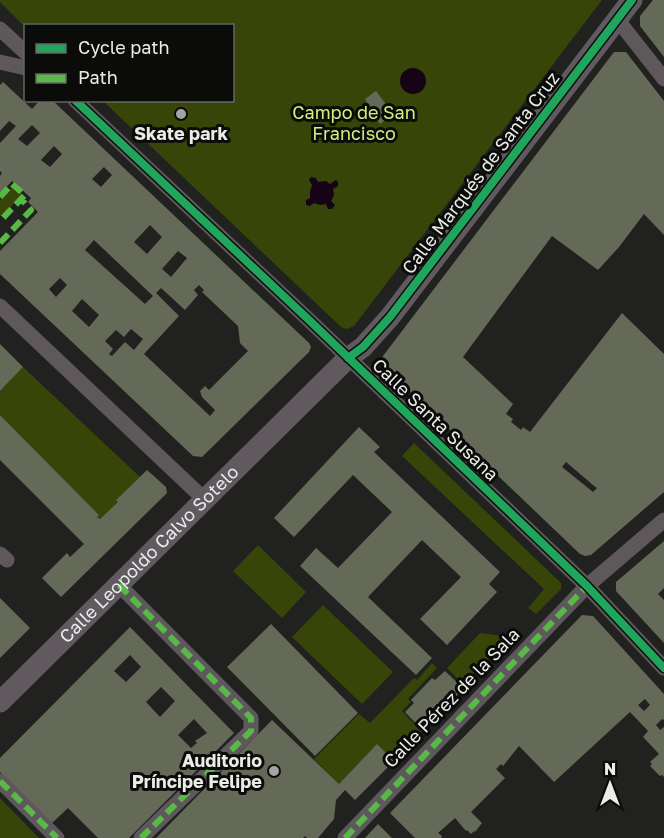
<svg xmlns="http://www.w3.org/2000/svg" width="664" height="838" viewBox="0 0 664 838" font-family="'Golos Text',sans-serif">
<rect width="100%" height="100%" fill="#21221f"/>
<path fill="#374508" d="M0 0H602L354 326 347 329 341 327 103 101 232 100V26L25 27 0 2Z
M13 186 22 195 2 216H0V200Z
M23 367 140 477 116 500 118 502 100 519 97 517 99 515 0 415V391Z
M414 443 561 583V589L536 614 528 608 544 589 402 456Z
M258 545 306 592 282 618 233 571Z
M323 605 393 672 362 704 292 637Z
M480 633 511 637 463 684 447 668Z
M432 663 437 668 408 699 411 702 402 711 422 732 394 761 377 745 339 784 314 759 359 714 370 723 414 678 417 680Z
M0 798 39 838H0Z"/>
<path fill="#160316" d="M400 81a13 13 0 1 1 26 0a13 13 0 1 1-26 0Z
M311 177 316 178 318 182 326 181 330 184 336 180 338 182V186L333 189 334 195 331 201 335 205 332 209H328L326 204 320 205 314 203 310 206 306 205V200L310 198V192L312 185 309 180Z"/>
<path fill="#656a58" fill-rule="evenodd" d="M653 0H664V57L640 26V16Z
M614 52H626L664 101V235L644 214 619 247 598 270 552 236 463 357 513 404 506 414 513 419 511 422 521 430 523 427 530 432 622 313 664 354V492L591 555 585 556 580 554 384 367 382 361 383 356ZM566 462 593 485 597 488 593 492 562 467Z
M3 82 32 109 40 100H52L309 343 311 347 309 352 202 457 193 456 0 274V251L38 212 28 202 31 198 12 181 0 194V176L2 173 0 171V143L16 126 9 121 0 131V85ZM32 125 40 133 27 146 18 139ZM54 146 62 154 50 167 41 160ZM104 167 112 175 101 187 92 179ZM150 225 162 237 147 254 134 242ZM94 240 153 296 145 304 85 250ZM178 251 187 258 171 277 162 269ZM60 278 67 285 56 297 49 289ZM199 285 204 290 202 292 238 326 240 343 248 351 209 390 205 386 200 391 202 397 215 410 210 416 144 354 179 316 156 293 161 288 185 310 198 295 194 290ZM82 299 99 315 89 327 72 311ZM131 329 143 339 134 350 125 342 112 356 109 354 113 349 105 341 116 330 124 337Z
M376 91 385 103 384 111 389 117 380 124 368 107 369 106 365 99Z
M0 344 23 367 0 391Z
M0 415 99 515 97 517 100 519 118 502 116 500 147 470 166 487 167 493 61 597 42 578 67 553 70 557 84 544 0 460Z
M359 427 380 447 374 452 500 572 489 584 497 592 447 645 420 619 461 577 422 540 368 597 432 658 416 675 300 566 316 548 338 568 392 512 353 475 294 537 274 518Z
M664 541V588L658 594 664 600V643L616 591V582Z
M0 598 30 628 0 658Z
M582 615 593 616 664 694V720L662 719 656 725 660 730 664 727V777L662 775 660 776 650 766 652 764 650 762 659 754 643 737 648 731 630 712 554 782 519 746 503 766 501 764 496 769 505 778 471 812 482 823 475 832 474 831 471 834 467 830 466 831 455 818 438 833 442 836 441 838H415L390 813ZM645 699 650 705 644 711 638 705Z
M271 624 358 713 315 756 227 667Z
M130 627 234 733 129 838H98L68 808 51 824 0 772V758ZM130 655 141 667 126 682 114 671ZM161 687 175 701 160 717 146 702ZM194 719 207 733 195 741 197 743 191 748 178 735Z
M445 671 464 689 453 699 451 698 423 731 405 712 414 703 411 700 432 678 435 680Z
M272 720 339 784 377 744 394 761 355 800 345 790 336 800 334 819 318 838H307L305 836 303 838H156Z
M378 824 392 838H365Z"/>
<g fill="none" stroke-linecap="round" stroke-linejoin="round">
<path stroke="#5e585d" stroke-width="15" d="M617 19 664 79
M0 29 26 53
M0 62 26 68
M75 100 309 320 587 586 664 668
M0 306 204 499
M0 554 7 560
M119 585 251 718V731L141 838
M0 781 57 838
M345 838 587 586 664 520"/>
<path stroke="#615960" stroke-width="21" id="s1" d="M0 702 348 358 363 347 390 317 632 0"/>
<path stroke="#58b947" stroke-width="6" stroke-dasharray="12 6" stroke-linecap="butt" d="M0 197 12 184 25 195 0 221
M0 243 31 210 21 199
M119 585 251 718V731L141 838
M0 781 57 838
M345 838 587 586"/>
<g stroke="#0b0c0a" stroke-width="11">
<path id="cycleway" d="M75 100 309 320 587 586 664 668
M348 358 363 347 390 317 632 0"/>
</g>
<use href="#cycleway" stroke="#20a55d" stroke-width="8"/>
</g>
<g fill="#a4a5a2" stroke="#0b0c0a" stroke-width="2">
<circle cx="181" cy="114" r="6"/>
<circle cx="274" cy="771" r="6"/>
</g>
<g text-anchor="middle" stroke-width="6" stroke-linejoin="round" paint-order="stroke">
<g font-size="18" fill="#d0f17c" stroke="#0b0c0a">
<text x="354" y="119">Campo de San<tspan x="354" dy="21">Francisco</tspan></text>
</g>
<g font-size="18" font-weight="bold" fill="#eaece8" stroke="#0b0c0a">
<text x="181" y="140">Skate park</text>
<text x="262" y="767" text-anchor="end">Auditorio<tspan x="262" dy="21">Príncipe Felipe</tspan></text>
</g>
<g font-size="18" fill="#eaece8" stroke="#0b0c0a">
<text transform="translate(481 173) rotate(-53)" y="6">Calle Marqués de Santa Cruz</text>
<text transform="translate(435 420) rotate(44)" y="6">Calle Santa Susana</text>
<text dy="6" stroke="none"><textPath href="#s1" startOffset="210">Calle Leopoldo Calvo Sotelo</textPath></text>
<text transform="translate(452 698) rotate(-46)" y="6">Calle Pérez de la Sala</text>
</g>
</g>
<rect x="24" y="24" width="210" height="78" fill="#0b0c0a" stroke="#646663" stroke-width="1.5"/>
<rect x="36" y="44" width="30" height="9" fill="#20a55d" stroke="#646663" stroke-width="1.5"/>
<text x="78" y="54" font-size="18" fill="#eaece8">Cycle path</text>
<rect x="36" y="74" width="30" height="9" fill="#58b947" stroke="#646663" stroke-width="1.5"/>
<text x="78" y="84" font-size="18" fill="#eaece8">Path</text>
<g transform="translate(610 784)" stroke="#0b0c0a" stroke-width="4.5" paint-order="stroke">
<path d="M0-4.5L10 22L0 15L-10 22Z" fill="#eaece8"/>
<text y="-9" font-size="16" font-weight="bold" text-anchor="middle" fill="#eaece8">N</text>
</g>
</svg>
